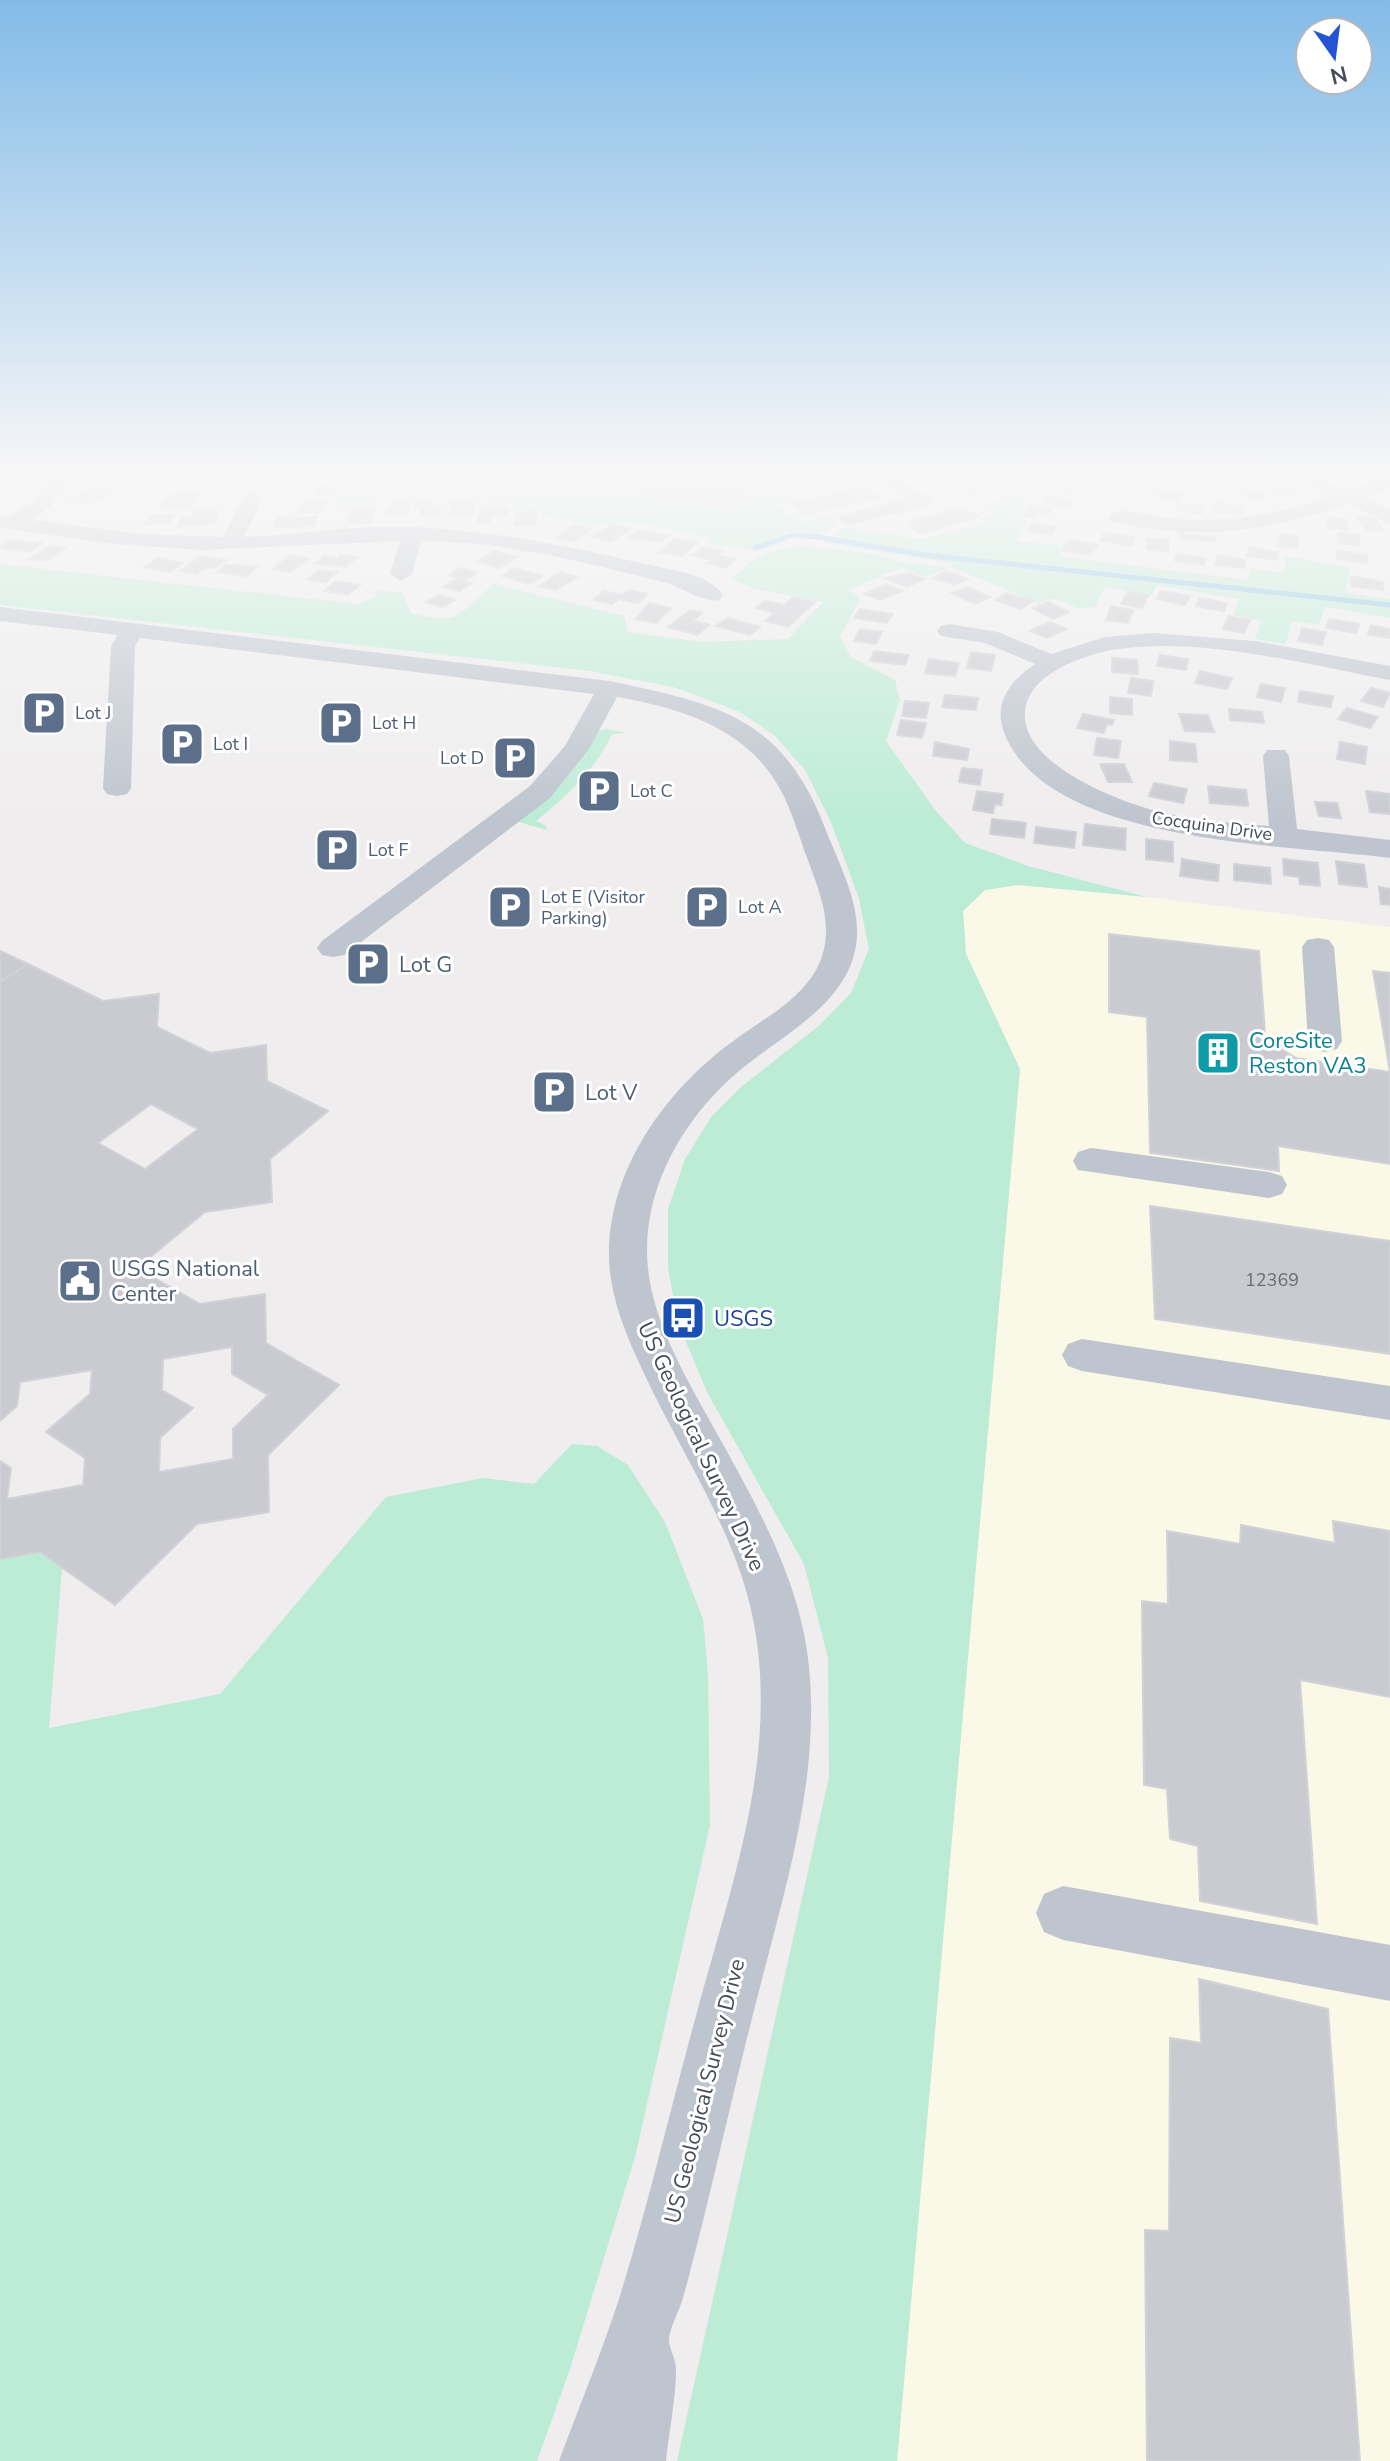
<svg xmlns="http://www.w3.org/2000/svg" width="1390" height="2461" viewBox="0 0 1390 2461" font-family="'Nunito Sans',sans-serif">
<rect width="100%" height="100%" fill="#efeded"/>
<path fill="#faf8e6" d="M1018 885 1147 897 1390 927V2461H897L1020 1069 966 954 963 911 985 890Z"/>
<path fill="#e0dede" d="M535 475H757L732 511 576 485Z"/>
<path fill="#bcecd6" d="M332 475H535L576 485 732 511 757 475H805L830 490 772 504 801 522 826 517 839 524 819 536 793 532 778 536 786 539 759 551 706 543 711 538C688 533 616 514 597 527L513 508V502L449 495 381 496 377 507 334 506 345 485 329 483Z
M1009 475H1055L1029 497 1012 517 1029 521 1016 541 1060 545 1059 556 1248 580 1250 568 1284 573 1286 556 1350 568 1345 593 1390 599V618L1325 607 1319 625 1292 621 1286 644 1255 639 1261 621 1233 615 1239 599 1157 585 1152 595 1105 587 1095 606 1080 609 1053 598 1039 603 951 567 925 577 901 568 848 590 861 597 840 637 851 657 895 680 900 700 886 741 936 811 965 843 1028 866 1147 897 1018 885 985 890 963 911 966 954 1020 1069 897 2461H677L829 1777 828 1658 804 1564 708 1394 678 1323 668 1268V1209L685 1159 712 1116 741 1087 821 1024 851 993 869 949 859 899 831 822 805 770 774 735 738 711 673 687 590 671 0 605V564L357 604 376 597 378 590 403 593 411 613C459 626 459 614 494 584L624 616 628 632 701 642 788 639 823 602 755 589 731 579 749 563 767 553 798 545 875 554 905 563 951 567V563L823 543 844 527 921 539 986 523 981 519 989 517 990 512 978 503 1000 500 1002 481Z
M606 729 627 733 612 734C595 770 567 796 536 821L546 826 547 830 519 822 598 731Z
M572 1444 597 1446 628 1465 665 1522 703 1619 708 1674 710 1825 635 2157 569 2372 537 2461H0V1559L40 1552 62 1568 49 1728 220 1694 386 1497 483 1478 534 1484Z"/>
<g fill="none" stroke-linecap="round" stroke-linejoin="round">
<path stroke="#8bc5e7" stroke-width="5" d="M755 548 793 535 817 537 925 555 1390 605"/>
</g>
<path fill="#cacbd1" stroke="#d1d2d8" stroke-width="2" fill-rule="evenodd" d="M124 475H153L85 504 67 499Z
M273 475H329L327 478H271Z
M810 475H852L859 480 826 486Z
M941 475H973L994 488 970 493Z
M1222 475 1246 482 1235 488 1211 480Z
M1108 478 1135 483 1130 490 1104 485Z
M1059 481 1078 483 1074 492 1055 490Z
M1284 483 1305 491 1282 494 1268 489Z
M320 485H339L334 496H315Z
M865 487 881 497 806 514 791 503Z
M1154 487 1161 490 1182 492 1179 500 1150 496Z
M1246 488 1268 495 1257 500 1235 493Z
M199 493 191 508 159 509 167 494Z
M1044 496 1073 499 1070 507 1056 506 1042 502Z
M393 500H411L405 514H387Z
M417 500H433L431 507H441L439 516H419L422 507H415Z
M303 501H326L318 513 296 512Z
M474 501 472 515H449L451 502Z
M1213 502 1242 507 1241 514 1212 511Z
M1178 503 1205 506 1203 514 1176 510Z
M1028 505 1051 508 1049 513 1038 512 1036 517 1023 516Z
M481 507H509L506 516H491L489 523H476Z
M962 507 979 517 921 534 911 528 918 526 909 522Z
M352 509H376L370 523H346Z
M194 511H219L215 523 177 527 180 518H192Z
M536 511V525H515V512Z
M150 515H173L169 524H145Z
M317 517 314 526 274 527 276 518Z
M1327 517 1347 520V530L1327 528Z
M1357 517 1375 518 1383 531 1365 530Z
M1032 523 1057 527 1051 535 1026 531Z
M613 524 631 529 610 542 592 537Z
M573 525 591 529 574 542 556 538Z
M639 530 669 536 661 542 628 538Z
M1338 532 1359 535V545L1338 543Z
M1104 533 1135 537 1132 546 1100 541Z
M1180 533 1215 537 1214 542 1180 538Z
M1280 534 1299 537 1297 548 1278 546Z
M1147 538 1168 540V551L1147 550Z
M674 539 697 542 683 556 660 552Z
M7 540 42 543 31 552 0 548Z
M1070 540 1098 545 1090 555 1062 550Z
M49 546 65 548 46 561 29 559Z
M704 547 722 551 717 555 736 559 725 568 707 563 712 560 693 555Z
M1249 547 1278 552 1277 560 1247 556Z
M495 551 517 557 499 568 477 562Z
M1337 551 1367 555V563L1337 559Z
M1177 554 1206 558 1204 565 1175 561Z
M290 555 308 559 290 572 273 569Z
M340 555 357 557 346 567 315 563 324 556 337 558Z
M1217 555 1245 560V568L1215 565Z
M200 556 226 560 215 568 206 567 197 574 181 571Z
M158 558 183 563 170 572 144 567Z
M225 565H241L257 567 247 576 217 572Z
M459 568 477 572 466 580 449 575Z
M514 568 543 576 530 584 502 576Z
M319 570 337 572 326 582 308 579Z
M946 571 968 579 955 585 933 578Z
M560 572 577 577 556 590 539 586Z
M909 573 925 579 907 587 885 578Z
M1351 576 1383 582V590L1351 586Z
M456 579 472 583 460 591 443 587Z
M336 581 360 585 348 595 324 591Z
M886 584 902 591 880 600 864 594Z
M967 587 990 597 975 604 951 593Z
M629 590 648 594 638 603 619 599 612 604 593 600 604 591 622 595Z
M1128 591 1149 595 1142 608 1121 604Z
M1161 591 1190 596 1185 605 1157 599Z
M1007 593 1033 601 1021 609 995 600Z
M440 595 455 600 442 607 426 602Z
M793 597 815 602 788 627 765 621 774 613 756 608 765 601 784 605Z
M1199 598 1227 603 1224 611 1196 606Z
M1048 602 1069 612 1053 619 1032 608Z
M649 603 671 608 656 623 636 619Z
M1111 606 1133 610 1128 623 1106 620Z
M860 609 893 614 887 623 854 618Z
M690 610 702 613 693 621 709 625 697 635 668 627Z
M1229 616 1250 620 1244 633 1223 629Z
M727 618 760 627 750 635 716 626Z
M1329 619 1359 624 1356 633 1326 628Z
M1049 622 1067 629 1047 638 1030 631Z
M1371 625 1390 629V638L1368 635Z
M1302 628 1326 632 1322 645 1298 641Z
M860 629 882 632 876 644 854 641Z
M874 651 909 655 905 665 870 661Z
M971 652 995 655 991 671 967 668Z
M1160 655 1188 659 1186 670 1157 666Z
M1112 658 1137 660 1138 674 1112 672Z
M929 659 959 663 955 676 925 673Z
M1200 671 1232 678 1227 689 1195 683Z
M1131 678 1153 681 1151 696 1128 693Z
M1261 684 1285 688 1281 702 1257 697Z
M1371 688 1390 693 1383 707 1361 701Z
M1300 691 1333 696 1331 707 1298 702Z
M945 695 978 698 976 710 942 707Z
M1110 697 1132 699V715L1110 713Z
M905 701 929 703 926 718 902 716Z
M1347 708 1378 717 1370 728 1338 719Z
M1229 709 1262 712 1264 723 1230 720Z
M1083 714 1114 720 1112 725 1107 724 1104 733 1077 728Z
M1179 714 1208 715 1214 732 1185 731Z
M901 720 926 723 922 738 897 735Z
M1097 738 1121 741 1118 758 1094 755Z
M1170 741 1195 744 1197 762 1170 760Z
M935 742 969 749 967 760 933 756Z
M1340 742 1367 747 1365 764 1337 759Z
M1100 764H1124L1132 782H1108Z
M962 768 982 770 980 785 959 782Z
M1154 783 1187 789 1183 803 1149 796Z
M1208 786 1246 790 1248 806 1210 803Z
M977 791 1003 794 1001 805 995 804 993 813 973 810Z
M1366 791 1390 794V814L1370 812Z
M1315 802 1337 803 1341 818 1319 816Z
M992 819 1026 823 1024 838 990 834Z
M1085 824 1126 829 1125 850 1083 845Z
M1036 827 1076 832 1074 848 1034 843Z
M1146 839 1173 842V862L1146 859Z
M1182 859 1219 865 1218 881 1180 876Z
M1283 859 1318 863 1320 886 1300 884 1299 877 1284 875Z
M1336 861 1364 865 1367 887 1339 884Z
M1234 864 1270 868 1271 884 1234 880Z
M1379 887 1390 889V905L1381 904Z
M1109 934 1259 951 1266 1047 1280 1048 1296 1058 1390 1072 1373 971 1390 973V1164L1278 1146 1279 1171 1150 1153 1147 1017 1109 1012Z
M0 951 28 964 0 982Z
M28 964 103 1001 159 994 157 1027 210 1053 266 1045 267 1081 328 1111 270 1159 272 1202 205 1212 137 1268 200 1304 265 1294 266 1343 339 1385 268 1455 269 1512 197 1524 115 1605 40 1552 0 1559V1461L11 1468 7 1499 83 1485 85 1458 46 1432 90 1394 92 1370 20 1382 17 1406 0 1421V982ZM151 1104 198 1129 145 1169 98 1143ZM232 1347V1374L268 1395 233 1429V1459L159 1472 160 1438 193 1408 162 1390 163 1359Z
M1150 1206 1390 1241V1354L1155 1319Z
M1333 1521 1390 1531V1697L1300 1680 1317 1924 1200 1901 1198 1846 1170 1839 1167 1789 1144 1785 1142 1601 1168 1604 1167 1531 1240 1544 1241 1525 1335 1543Z
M1199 1979 1328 2009 1360 2461H1147L1145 2230 1169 2231 1170 2038 1201 2043Z"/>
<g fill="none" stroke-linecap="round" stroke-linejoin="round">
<path fill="#bec5ce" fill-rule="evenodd" d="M65 475H92L58 493 50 507 32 520 143 534 223 537 243 497 253 491 263 497 244 537C300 535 361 524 415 527 496 532 567 545 645 564 670 570 708 573 723 595L720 600C704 604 681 586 663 582 584 562 504 541 421 541L412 574 401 581 390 574 400 541 201 550 115 544 0 528V516L9 517 35 499 43 485Z
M869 475H893L934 501 924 507 849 525 842 523 839 519 842 515 906 499Z
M1283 475H1311L1349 489 1390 475V488L1365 497 1390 510V524L1347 503C1269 532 1192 542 1111 521L1108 517C1118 504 1151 516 1166 518 1224 524 1276 515 1330 496L1286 479Z
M0 607 610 681C717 704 782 716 825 828 838 862 859 900 857 936 853 1006 775 1037 731 1078 683 1122 648 1182 647 1248 646 1313 685 1375 715 1430 756 1504 801 1581 809 1667 820 1778 786 1885 759 1991 739 2067 722 2144 703 2221 696 2248 690 2274 682 2301 678 2313 670 2327 669 2340 669 2349 676 2359 676 2369 676 2399 669 2431 666 2461H559C579 2407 601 2354 619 2299 648 2206 670 2110 696 2016 731 1885 780 1755 753 1619 737 1537 687 1462 651 1388 631 1346 609 1301 609 1254 609 1169 666 1090 732 1042 761 1020 798 1002 816 970 836 934 822 898 809 863 798 835 791 804 774 779 740 726 676 707 617 697L589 749 550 798 344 955 333 957 322 955 317 948 322 941 530 786 565 746 594 694 140 638 135 646 131 788 127 794 117 796 107 794 103 788 111 646 118 635 0 621Z
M949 624 998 632 1051 654 1105 637 1153 633 1255 641 1390 666V680C1303 664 1195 634 1106 651 1080 657 1036 673 1027 702 1008 760 1119 802 1160 812 1196 821 1233 823 1269 826L1263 756 1267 750H1285L1289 756 1297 829 1390 840V858C1289 844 1051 845 1005 735 992 704 1010 681 1035 664L985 643 941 636 937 631 941 626Z
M1318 938 1329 940 1334 947 1342 1041 1337 1049 1325 1052 1313 1049 1308 1041 1302 947 1307 940Z
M1091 1148 1269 1172 1282 1176 1287 1185 1282 1194 1269 1198 1078 1170 1073 1161 1078 1152Z
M1082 1339 1390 1386V1420L1082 1371 1068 1366 1062 1355 1068 1344Z
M1063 1886 1390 1945V2001L1063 1940 1044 1932 1036 1913 1044 1894Z"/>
</g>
<linearGradient id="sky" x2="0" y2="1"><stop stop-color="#83bbe8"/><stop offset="0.58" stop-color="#f8f7f7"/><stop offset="1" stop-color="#f8f7f7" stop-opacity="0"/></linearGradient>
<rect width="1390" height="820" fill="url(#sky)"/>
<defs>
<g id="parking-square" transform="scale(2.3)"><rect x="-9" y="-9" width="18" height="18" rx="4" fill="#5c6f8a" stroke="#fff"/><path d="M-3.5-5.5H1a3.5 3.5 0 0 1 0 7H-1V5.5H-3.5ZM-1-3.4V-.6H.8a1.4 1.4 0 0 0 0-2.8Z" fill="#fff"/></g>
<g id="building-square" transform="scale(2.3)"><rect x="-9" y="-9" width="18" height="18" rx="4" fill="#0f9aa8" stroke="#fff"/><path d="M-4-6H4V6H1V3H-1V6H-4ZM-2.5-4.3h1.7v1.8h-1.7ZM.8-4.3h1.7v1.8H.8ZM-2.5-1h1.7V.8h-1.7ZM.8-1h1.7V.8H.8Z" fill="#fff"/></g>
<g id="civic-square" transform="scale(2.3)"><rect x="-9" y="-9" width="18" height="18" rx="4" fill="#5c6f8a" stroke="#fff"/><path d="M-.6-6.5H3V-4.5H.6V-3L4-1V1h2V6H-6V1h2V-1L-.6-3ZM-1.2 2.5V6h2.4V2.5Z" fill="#fff"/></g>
<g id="bus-square" transform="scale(2.3)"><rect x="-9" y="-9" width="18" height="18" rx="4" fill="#1a4fb4" stroke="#fff"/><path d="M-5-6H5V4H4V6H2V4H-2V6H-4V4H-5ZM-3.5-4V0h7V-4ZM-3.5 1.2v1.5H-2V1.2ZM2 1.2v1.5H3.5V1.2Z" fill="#fff"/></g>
</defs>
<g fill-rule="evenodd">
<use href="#parking-square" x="44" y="713"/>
<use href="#parking-square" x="341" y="723"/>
<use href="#parking-square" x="182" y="744"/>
<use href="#parking-square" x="515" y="758"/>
<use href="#parking-square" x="599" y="791"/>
<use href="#parking-square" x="337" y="850"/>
<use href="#parking-square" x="510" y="907"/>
<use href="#parking-square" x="707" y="907"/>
<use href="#parking-square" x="368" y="964"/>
<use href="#building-square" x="1218" y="1053"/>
<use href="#parking-square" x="554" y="1092"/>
<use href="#civic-square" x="80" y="1281"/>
<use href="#bus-square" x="683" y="1318"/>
</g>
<g text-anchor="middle" stroke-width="6" stroke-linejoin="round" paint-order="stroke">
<g font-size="18" fill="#4e5e75" stroke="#fff" text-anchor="start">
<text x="75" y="719">Lot J</text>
<text x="372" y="729">Lot H</text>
<text x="213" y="750">Lot I</text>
<text x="484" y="764" text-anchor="end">Lot D</text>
<text x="630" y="797">Lot C</text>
<text x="368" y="856">Lot F</text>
<text x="541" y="903">Lot E (Visitor<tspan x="541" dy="21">Parking)</tspan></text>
<text x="738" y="913">Lot A</text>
</g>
<g font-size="18" fill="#464d59" stroke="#fff">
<text transform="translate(1212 826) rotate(8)" y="6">Cocquina Drive</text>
</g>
<g font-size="18" fill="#676c77">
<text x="1272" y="1286">12369</text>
</g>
<g font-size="22" fill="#4e5e75" stroke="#fff" text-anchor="start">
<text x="399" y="972">Lot G</text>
<text x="585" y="1100">Lot V</text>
<text x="111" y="1276">USGS National<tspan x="111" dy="25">Center</tspan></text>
</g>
<g font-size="22" fill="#0d838f" stroke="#fff" text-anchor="start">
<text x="1249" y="1048">CoreSite<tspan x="1249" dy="25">Reston VA3</tspan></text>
</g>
<g font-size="22" fill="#164399" stroke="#fff" text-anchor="start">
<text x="714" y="1326">USGS</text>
</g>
<g font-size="22" fill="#464d59" stroke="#fff">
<text transform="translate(702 1446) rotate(65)" y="8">US Geological Survey Drive</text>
<text transform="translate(704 2091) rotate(-76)" y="8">US Geological Survey Drive</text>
</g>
</g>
<g transform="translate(1334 56) rotate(166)"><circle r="38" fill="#ffffff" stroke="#b5b8bd" stroke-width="2"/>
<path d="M0-6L14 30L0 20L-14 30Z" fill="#2254d4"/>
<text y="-12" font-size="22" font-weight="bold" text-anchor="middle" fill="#464d59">N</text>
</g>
</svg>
